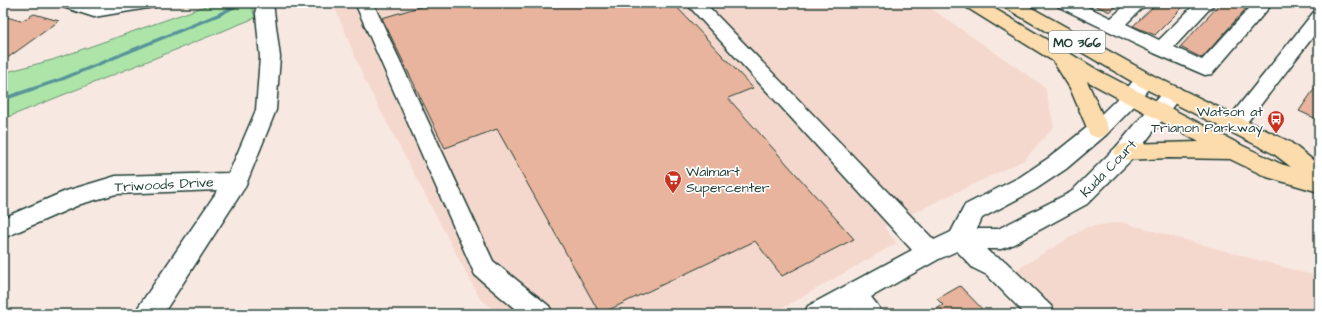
<svg xmlns="http://www.w3.org/2000/svg" width="1322" height="317" viewBox="0 0 1322 317" font-family="'Architects Daughter',sans-serif">
<rect width="100%" height="100%" fill="#f8e8e2"/>
<filter id="ink" filterUnits="userSpaceOnUse"><feTurbulence type="fractalNoise" baseFrequency=".025" numOctaves="2"/><feDisplacementMap in="SourceGraphic" scale="8" xChannelSelector="R" yChannelSelector="G"/><feConvolveMatrix kernelMatrix="1 2 1 2 8 2 1 2 1" color-interpolation-filters="sRGB"/></filter>
<g filter="url(#ink)">
<path fill="#f4d8cd" d="M333 3H923L1045 87 1054 127 1024 160 884 227 897 243 772 314H500L480 299 366 83Z
M1121 222 1319 277V314H1058L1013 272 1087 227Z"/>
<path fill="#ade5a9" stroke="#66916e" d="M214 3H251L255 18 3 119V73L52 60Z"/>
<g fill="none" stroke-linecap="round" stroke-linejoin="round">
<path fill="#589399" fill-rule="evenodd" d="M238 3H245L220 16 64 80 3 101V97L60 78 216 14Z"/>
</g>
<path fill="#e9b49d" stroke="#1f3d34" d="M433 3H673L753 88 728 98 854 239 782 276 755 241 600 314 497 129 445 148 382 18Z
M1090 3H1120L1110 12Z
M1157 3H1187L1155 35 1133 26Z
M1221 3H1251L1202 58 1180 47Z
M34 14 59 21 6 59H3V16L21 21Z
M1319 82V120L1299 111Z
M960 286 987 314H919L926 310 929 313 943 305 937 299Z"/>
<g fill="none" stroke-linecap="round" stroke-linejoin="round">
<g stroke="#1f3d34" stroke-width="3">
<path id="minor" d="M60 3H86L95 6 115 3H157L154 7 94 17 63 7Z
M255 3H273L280 57 276 110 245 187 163 314H135L139 306 218 190 116 194 81 204 3 238V218L66 191 116 176 229 173 256 110 260 57Z
M355 3H373L493 261 549 306 553 314H521L475 275Z
M686 3H705L934 240 951 232 965 205 1020 177 1050 157 1090 125 1124 92 1138 75 1145 73 1152 75 1155 80 1138 102 1106 135 1066 169 1036 189 982 218 977 229H998L1071 192 1117 146 1166 88 1173 86 1180 88 1183 93 1133 158 1087 204 1010 246 1001 249H986L991 254 1005 261 1051 306 1055 314H1025L987 275 973 268 957 251 939 259 871 297 878 306 882 314H853L850 309 841 314H804L808 306 912 250Z
M1056 3H1079L1111 18 1128 3H1147L1126 24 1159 40 1196 3H1215L1174 47 1202 60 1254 3H1273L1212 74 1205 75 1154 53 1059 7Z
M1319 11V29L1242 129 1235 131 1228 129 1224 124 1228 119 1313 13Z"/>
</g>
<g stroke="#1f3d34" stroke-width="3">
<path id="major" d="M963 3H985L1101 72 1243 146 1281 164 1291 167 1274 154 1138 85 1004 7 1001 3H1023L1152 75 1290 142 1319 165V192L1267 177 1230 159 1169 158 1125 160 1117 158 1114 152 1117 146 1125 144 1199 142 1087 81 1109 130 1106 135 1098 138 1090 135 1070 88 1053 61 966 7Z"/>
</g>
<use href="#minor" fill="#fff" fill-rule="evenodd"/>
<use href="#major" fill="#fcdcac" fill-rule="evenodd"/>
</g>
</g>
<defs>
<g id="bus-pin" transform="scale(0.9)"><path d="M0 17L-7.5 6A9.5 9.5 0 1 1 7.5 6Z" fill="#c8321e" stroke="#fff"/><path d="M-5-6H5V4H4V6H2V4H-2V6H-4V4H-5ZM-3.5-4V0h7V-4ZM-3.5 1.2v1.5H-2V1.2ZM2 1.2v1.5H3.5V1.2Z" fill="#fff"/></g>
<g id="supermarket-pin" transform="scale(0.9)"><path d="M0 17L-7.5 6A9.5 9.5 0 1 1 7.5 6Z" fill="#c8321e" stroke="#fff"/><path d="M-6-5.5h2.5l.6 2H6L4.5 2H-2.5L-4.4-4H-6ZM-1.5 3.2a1.3 1.3 0 1 0 .1 0ZM3 3.2a1.3 1.3 0 1 0 .1 0Z" fill="#fff"/></g>
</defs>
<g fill-rule="evenodd">
<use href="#bus-pin" x="1276" y="119"/>
<use href="#supermarket-pin" x="673" y="179"/>
</g>
<g text-anchor="middle" stroke-width="3.5" stroke-linejoin="round" paint-order="stroke">
<rect fill="#fff" stroke="#627771" stroke-width="1" x="1049" y="31" width="56" height="22" rx="3"/>
<g font-size="13" font-weight="bold" fill="#1f3d34">
<text x="1077" y="47">MO 366</text>
</g>
<g font-size="14" fill="#1f3d34" stroke="#fff" text-anchor="end">
<text x="1263" y="116">Watson at<tspan x="1263" dy="16">Trianon Parkway</tspan></text>
<text x="686" y="176" text-anchor="start">Walmart<tspan x="686" dy="16">Supercenter</tspan></text>
</g>
<g font-size="14" fill="#1f3d34" stroke="#fff">
<text transform="translate(1108 168) rotate(-46)" y="5">Kuda Court</text>
<text transform="translate(164 184) rotate(-3)" y="5">Triwoods Drive</text>
</g>
</g>
<rect width="1322" height="317" fill="none" stroke="#fff" stroke-width="16"/>
<rect x="8" y="8" width="1306" height="301" fill="none" stroke="#1f3d34" stroke-width="1.5" filter="url(#ink)"/>
</svg>
